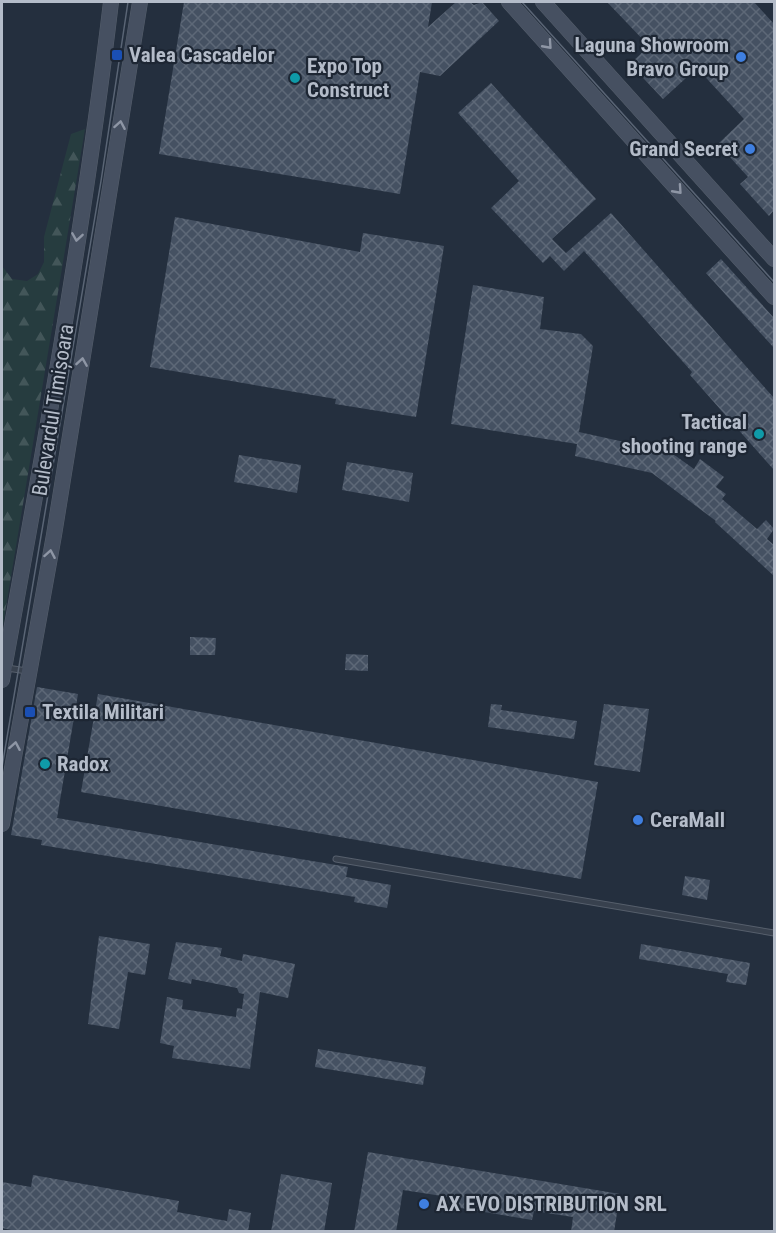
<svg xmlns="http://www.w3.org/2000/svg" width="776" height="1233" viewBox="0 0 776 1233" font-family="'Roboto Condensed',sans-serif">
<defs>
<pattern id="forest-firs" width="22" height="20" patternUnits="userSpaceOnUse" patternTransform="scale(1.5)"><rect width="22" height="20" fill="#263c3f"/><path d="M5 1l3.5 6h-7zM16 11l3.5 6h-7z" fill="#435659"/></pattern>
<pattern id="building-cross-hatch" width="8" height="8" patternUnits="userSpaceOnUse" patternTransform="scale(1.5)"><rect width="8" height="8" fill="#455162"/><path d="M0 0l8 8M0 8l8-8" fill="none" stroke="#5d6877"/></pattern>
</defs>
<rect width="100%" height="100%" fill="#242f3e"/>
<path fill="url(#forest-firs)" d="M85 129 2 631V266L12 279 27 281 38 274 44 262V237L71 134Z"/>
<path fill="url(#building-cross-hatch)" d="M184 2H432L428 27 456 2H470L474 5 482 2 499 21 440 76 420 72 400 194 159 154Z
M607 2H754L774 24V210L769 216 740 184 748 177 718 144 744 119 697 68 663 99 630 64 649 46Z
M491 83 596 199 552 239 566 253 611 213 774 398V470L690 375 692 372 584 251 564 271 550 256 543 263 491 208 519 181 458 113Z
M175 217 360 252 363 233 444 246 416 417 335 404 336 399 150 367Z
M721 259 774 318V348L706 273Z
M473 285 544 297 540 329 581 334 593 346 579 432 665 451 666 449 694 469 700 459 724 477 716 487 726 494 722 499 757 529 766 520 774 529 767 539 774 545V576L715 522 716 521 652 473 575 456 577 444 451 424Z
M239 455 301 465 297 493 234 482Z
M347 462 413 473 409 502 342 490Z
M190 637 216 638 215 655H190Z
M346 654 368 655V671L345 670Z
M37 687 78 694 57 818 348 867 346 877 391 885 387 908 354 902 355 897 41 845 42 840 11 835Z
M98 694 598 782 581 879 81 792Z
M491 704 502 705 501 710 577 721 574 739 488 727Z
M604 704 649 709 640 772 594 765Z
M685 876 710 880 707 900 682 895Z
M99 936 150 944 145 975 128 972 119 1029 88 1024Z
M176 942 222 948 220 956 242 961 243 954 295 964 288 998 260 992 250 1069 172 1058 174 1046 160 1043 167 997 183 1000 182 1009 236 1017 237 1008 242 1009 244 994 239 993 237 988 192 979 191 984 168 979Z
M641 944 750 963 746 985 726 982 728 974 639 959Z
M318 1049 426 1067 423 1085 315 1067Z
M368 1152 620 1194 614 1232H571L573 1217 534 1211 532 1220 454 1207 455 1198 403 1190 396 1232H354Z
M281 1174 332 1183 324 1232H271Z
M33 1175 179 1201 177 1212 227 1221 229 1209 251 1213 248 1232H20L2 1228V1182L31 1187Z"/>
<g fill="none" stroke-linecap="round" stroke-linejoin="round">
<g stroke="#565f6c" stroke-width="7">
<path id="service" d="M7 668 27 671
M336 859 774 933"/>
</g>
<g stroke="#565f6c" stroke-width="16">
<path id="secondary" d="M509 2 774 297
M543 2 774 259
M2 680C43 455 84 229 111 2
M2 824 54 535 140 2"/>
</g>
<use href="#service" stroke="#38414e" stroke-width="5"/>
<use href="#secondary" stroke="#465061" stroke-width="15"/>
<path stroke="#5a6575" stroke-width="1.5" d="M522 2 774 282
M2 767 101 181 128 2"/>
</g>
<defs><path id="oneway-chevron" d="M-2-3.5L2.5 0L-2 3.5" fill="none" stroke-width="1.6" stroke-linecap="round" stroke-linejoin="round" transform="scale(1.5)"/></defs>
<g stroke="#8e96a5">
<use href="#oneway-chevron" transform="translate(548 45) rotate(48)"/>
<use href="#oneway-chevron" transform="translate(120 125) rotate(-80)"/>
<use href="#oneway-chevron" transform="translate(678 190) rotate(48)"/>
<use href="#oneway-chevron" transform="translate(77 237) rotate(99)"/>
<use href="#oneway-chevron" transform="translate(82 362) rotate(-81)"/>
<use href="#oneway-chevron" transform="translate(50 554) rotate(-80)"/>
<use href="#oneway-chevron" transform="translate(15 746) rotate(-80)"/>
</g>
<g fill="#1a4fb4" stroke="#1d2633" stroke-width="2">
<rect x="111" y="49" width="12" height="12" rx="3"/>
<rect x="24" y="706" width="12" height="12" rx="3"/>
</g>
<g fill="#3f7fe0" stroke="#1d2633" stroke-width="2">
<circle cx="741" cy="57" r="6"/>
<circle cx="750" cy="149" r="6"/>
<circle cx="638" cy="820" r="6"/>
<circle cx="424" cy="1204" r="6"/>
</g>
<g fill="#0f9aa8" stroke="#1d2633" stroke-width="2">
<circle cx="295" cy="78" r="6"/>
<circle cx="759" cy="434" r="6"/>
<circle cx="45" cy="764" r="6"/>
</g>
<g text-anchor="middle" stroke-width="4.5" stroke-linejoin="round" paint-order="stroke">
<g font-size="21" font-weight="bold" fill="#b4bcc9" stroke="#1d2633" text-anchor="start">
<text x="729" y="52" text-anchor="end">Laguna Showroom<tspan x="729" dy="24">Bravo Group</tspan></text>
<text x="129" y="62">Valea Cascadelor</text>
<text x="307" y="73">Expo Top<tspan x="307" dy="24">Construct</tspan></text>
<text x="738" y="156" text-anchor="end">Grand Secret</text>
<text x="747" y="429" text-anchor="end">Tactical<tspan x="747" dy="24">shooting range</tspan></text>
<text x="42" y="719">Textila Militari</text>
<text x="57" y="771">Radox</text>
<text x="650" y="827">CeraMall</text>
<text x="436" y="1211">AX EVO DISTRIBUTION SRL</text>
</g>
<g font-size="21" fill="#b4bcc9" stroke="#1d2633">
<text transform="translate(53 410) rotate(-81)" y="7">Bulevardul Timișoara</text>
</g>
</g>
<rect width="776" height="1233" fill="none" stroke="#b4bcc9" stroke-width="6"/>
</svg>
